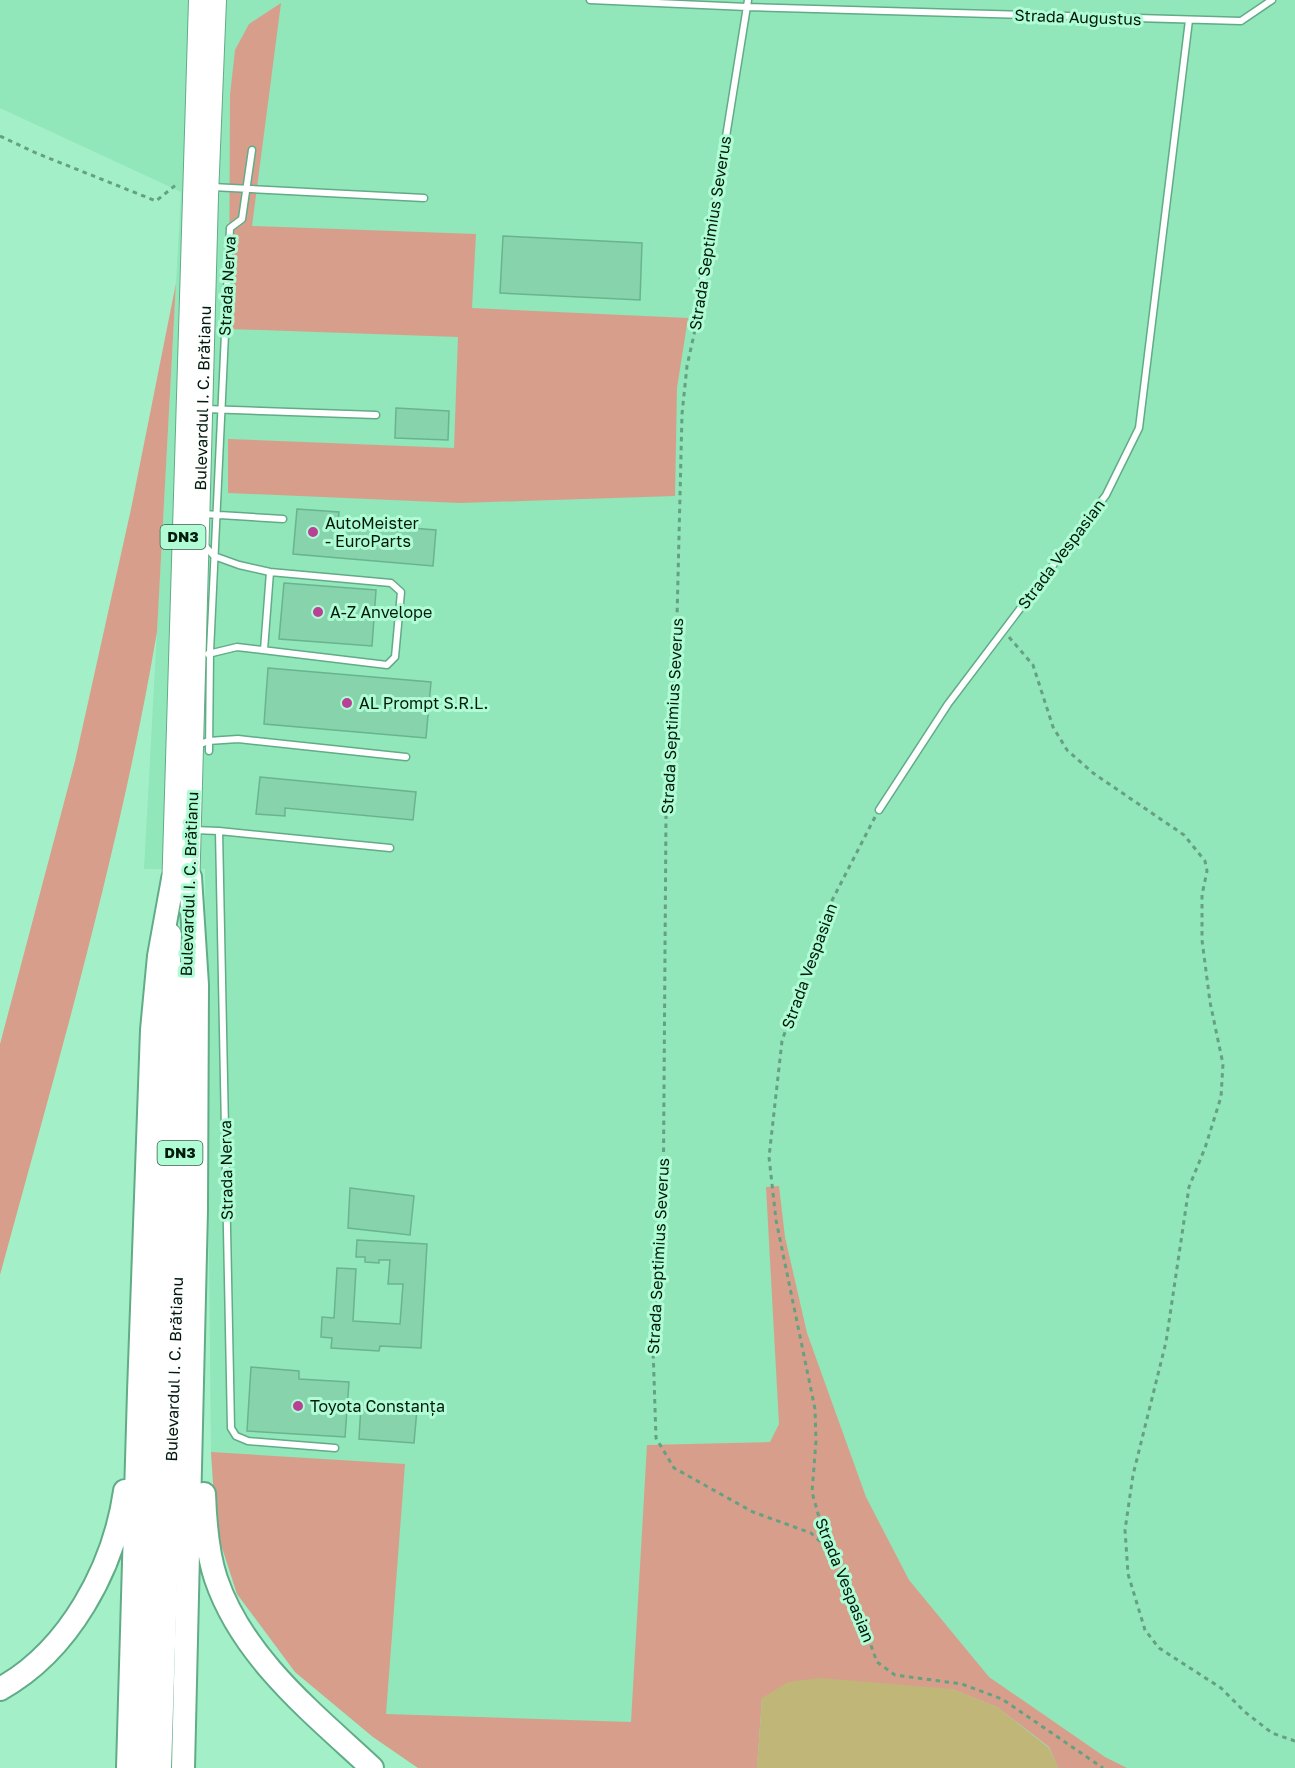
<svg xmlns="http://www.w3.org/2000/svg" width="1295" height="1768" viewBox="0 0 1295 1768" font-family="'Golos Text',sans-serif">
<rect width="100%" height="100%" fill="#a3f0c8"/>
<path fill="#91e6ba" d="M0 0H1295V1768H418L373 1737 295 1672 237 1594 216 1529 211 1452 205 869H144L181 192 0 108Z"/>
<path fill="#d79f8b" d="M281 3 252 226 476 234 472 308 688 318 677 388 675 496 460 503 228 493V439L454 448 458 337 229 329 230 95 235 50 249 24Z
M176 283 157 632C120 850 58 1062 0 1275V1044L75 761 131 509Z
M779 1186 785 1237 807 1333 866 1497 909 1580 989 1677 1105 1757 1127 1768H1058L1049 1747 997 1707 952 1689 762 1698 757 1768H418L373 1737 295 1672 237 1594 216 1529 211 1452 405 1464 386 1714 631 1722 647 1445 770 1442 779 1424 766 1187Z"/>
<path fill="#bfb678" d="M820 1678 952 1689 997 1707 1049 1748 1058 1768H757L762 1698 788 1682Z"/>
<path fill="#87d3ac" stroke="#69b48f" stroke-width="1.5" d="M503 236 642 243 640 300 500 293Z
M396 408 449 411 448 440 395 438Z
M297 509 339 512 338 522 436 530 433 566 293 554Z
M284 583 376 590 372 646 279 639Z
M268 668 431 682 426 738 264 724Z
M260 777 416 792 413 820 285 808V816L256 814Z
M350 1188 414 1196 410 1235 348 1228Z
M357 1240 427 1244 421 1348 380 1346 379 1351 331 1348 332 1338 321 1337 322 1317 334 1318 337 1268 356 1269 353 1321 400 1324 403 1284H388L390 1260H379V1263L365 1262V1257H356Z
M251 1367 299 1371V1379L349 1382 345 1437 247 1431Z
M361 1405 417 1409 414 1443 359 1439Z"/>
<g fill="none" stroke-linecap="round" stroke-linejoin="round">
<g stroke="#61ac87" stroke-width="9">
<path id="lane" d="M590 0 747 7 1241 21 1272 0
M212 187 424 198
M696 323 748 0
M205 409 376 415
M203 514 283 519
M204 545 214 556 239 565 270 572 391 583 401 592 395 657 387 665 237 647 208 654
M264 650 270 572
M196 746 208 741 238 739 406 757
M209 751 210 652 230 228 242 219 252 150
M879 810 948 704 1106 495 1139 428 1189 20
M194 830 219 831 231 1428 236 1436 248 1441 335 1448
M219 831 390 848"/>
</g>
<g stroke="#61ac87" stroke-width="22">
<g id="primary">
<path d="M172 893 199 0"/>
<path id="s1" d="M189 893 208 196 216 0"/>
<path d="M144 1768 171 934"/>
<path id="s2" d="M161 1768 187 970"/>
</g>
</g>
<g stroke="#61ac87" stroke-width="26">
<path id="highway" d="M204 1494C205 1522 207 1552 216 1579 243 1658 313 1713 372 1768
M0 1689C69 1651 114 1568 125 1491
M128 1768 139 1392 152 1030 159 956 173 879
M183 1768 196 1210 197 985 190 877"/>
</g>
<path stroke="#66a082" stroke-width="3" stroke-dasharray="4.5 4.5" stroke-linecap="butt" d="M0 136 36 153 156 201 177 184
M695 330 687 366 682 414 677 618 666 815 663 1227 653 1348 656 1438 674 1468 753 1512 811 1533 836 1556
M1009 637 1033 665 1053 727 1067 750 1093 773 1184 835 1205 861 1207 871 1202 895V940L1210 1002 1223 1064 1221 1097 1205 1148 1189 1187 1166 1342 1133 1475 1125 1530 1128 1574 1145 1630 1159 1648 1221 1688 1245 1712 1272 1733 1295 1741
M875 817 824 916 782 1041 769 1157 776 1220 815 1409 816 1441 812 1492 822 1528 857 1607 877 1662 895 1675 962 1684 1002 1699 1103 1768"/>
<use href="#lane" stroke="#fff" stroke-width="6"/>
<use href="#primary" stroke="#fff" stroke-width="20"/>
<use href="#highway" stroke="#fff" stroke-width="22"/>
</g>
<g fill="#b84196" stroke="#b0fdd5" stroke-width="2">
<circle cx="313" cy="532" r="6"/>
<circle cx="318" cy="612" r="6"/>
<circle cx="347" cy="703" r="6"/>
<circle cx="298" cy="1406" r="6"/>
</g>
<g text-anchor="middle" stroke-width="6" stroke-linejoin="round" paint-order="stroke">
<g fill="#b0fdd5" stroke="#355e49" stroke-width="1.5">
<rect x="160.5" y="525" width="45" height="24" rx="4.5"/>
<rect x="157.5" y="1141" width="45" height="24" rx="4.5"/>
</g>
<g font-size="15" font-weight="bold" fill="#001a0d">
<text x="183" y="542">DN3</text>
<text x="180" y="1158">DN3</text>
</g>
<g font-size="16" fill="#001a0d" stroke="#b0fdd5">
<text transform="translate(1078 17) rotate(2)" y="6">Strada Augustus</text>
<text transform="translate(710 233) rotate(-81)" y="6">Strada Septimius Severus</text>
<text transform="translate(227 286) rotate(-87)" y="6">Strada Nerva</text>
<text dy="6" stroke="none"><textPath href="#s1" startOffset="495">Bulevardul I. C. Brătianu</textPath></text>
<text transform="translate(1061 554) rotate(-53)" y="6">Strada Vespasian</text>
<text transform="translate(672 716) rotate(-87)" y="6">Strada Septimius Severus</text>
<text transform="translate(189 884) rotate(-88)" y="6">Bulevardul I. C. Brătianu</text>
<text transform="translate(809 966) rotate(-70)" y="6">Strada Vespasian</text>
<text transform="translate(226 1170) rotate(-91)" y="6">Strada Nerva</text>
<text transform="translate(658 1256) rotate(-87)" y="6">Strada Septimius Severus</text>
<text dy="6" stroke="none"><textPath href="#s2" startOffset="399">Bulevardul I. C. Brătianu</textPath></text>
<text transform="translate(845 1580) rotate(68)" y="6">Strada Vespasian</text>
</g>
<g font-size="16" fill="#001a0d" stroke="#b0fdd5" text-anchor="start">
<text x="325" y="529">AutoMeister<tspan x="325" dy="18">- EuroParts</tspan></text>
<text x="330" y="618">A-Z Anvelope</text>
<text x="359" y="709">AL Prompt S.R.L.</text>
<text x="310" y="1412">Toyota Constanța</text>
</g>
</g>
</svg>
